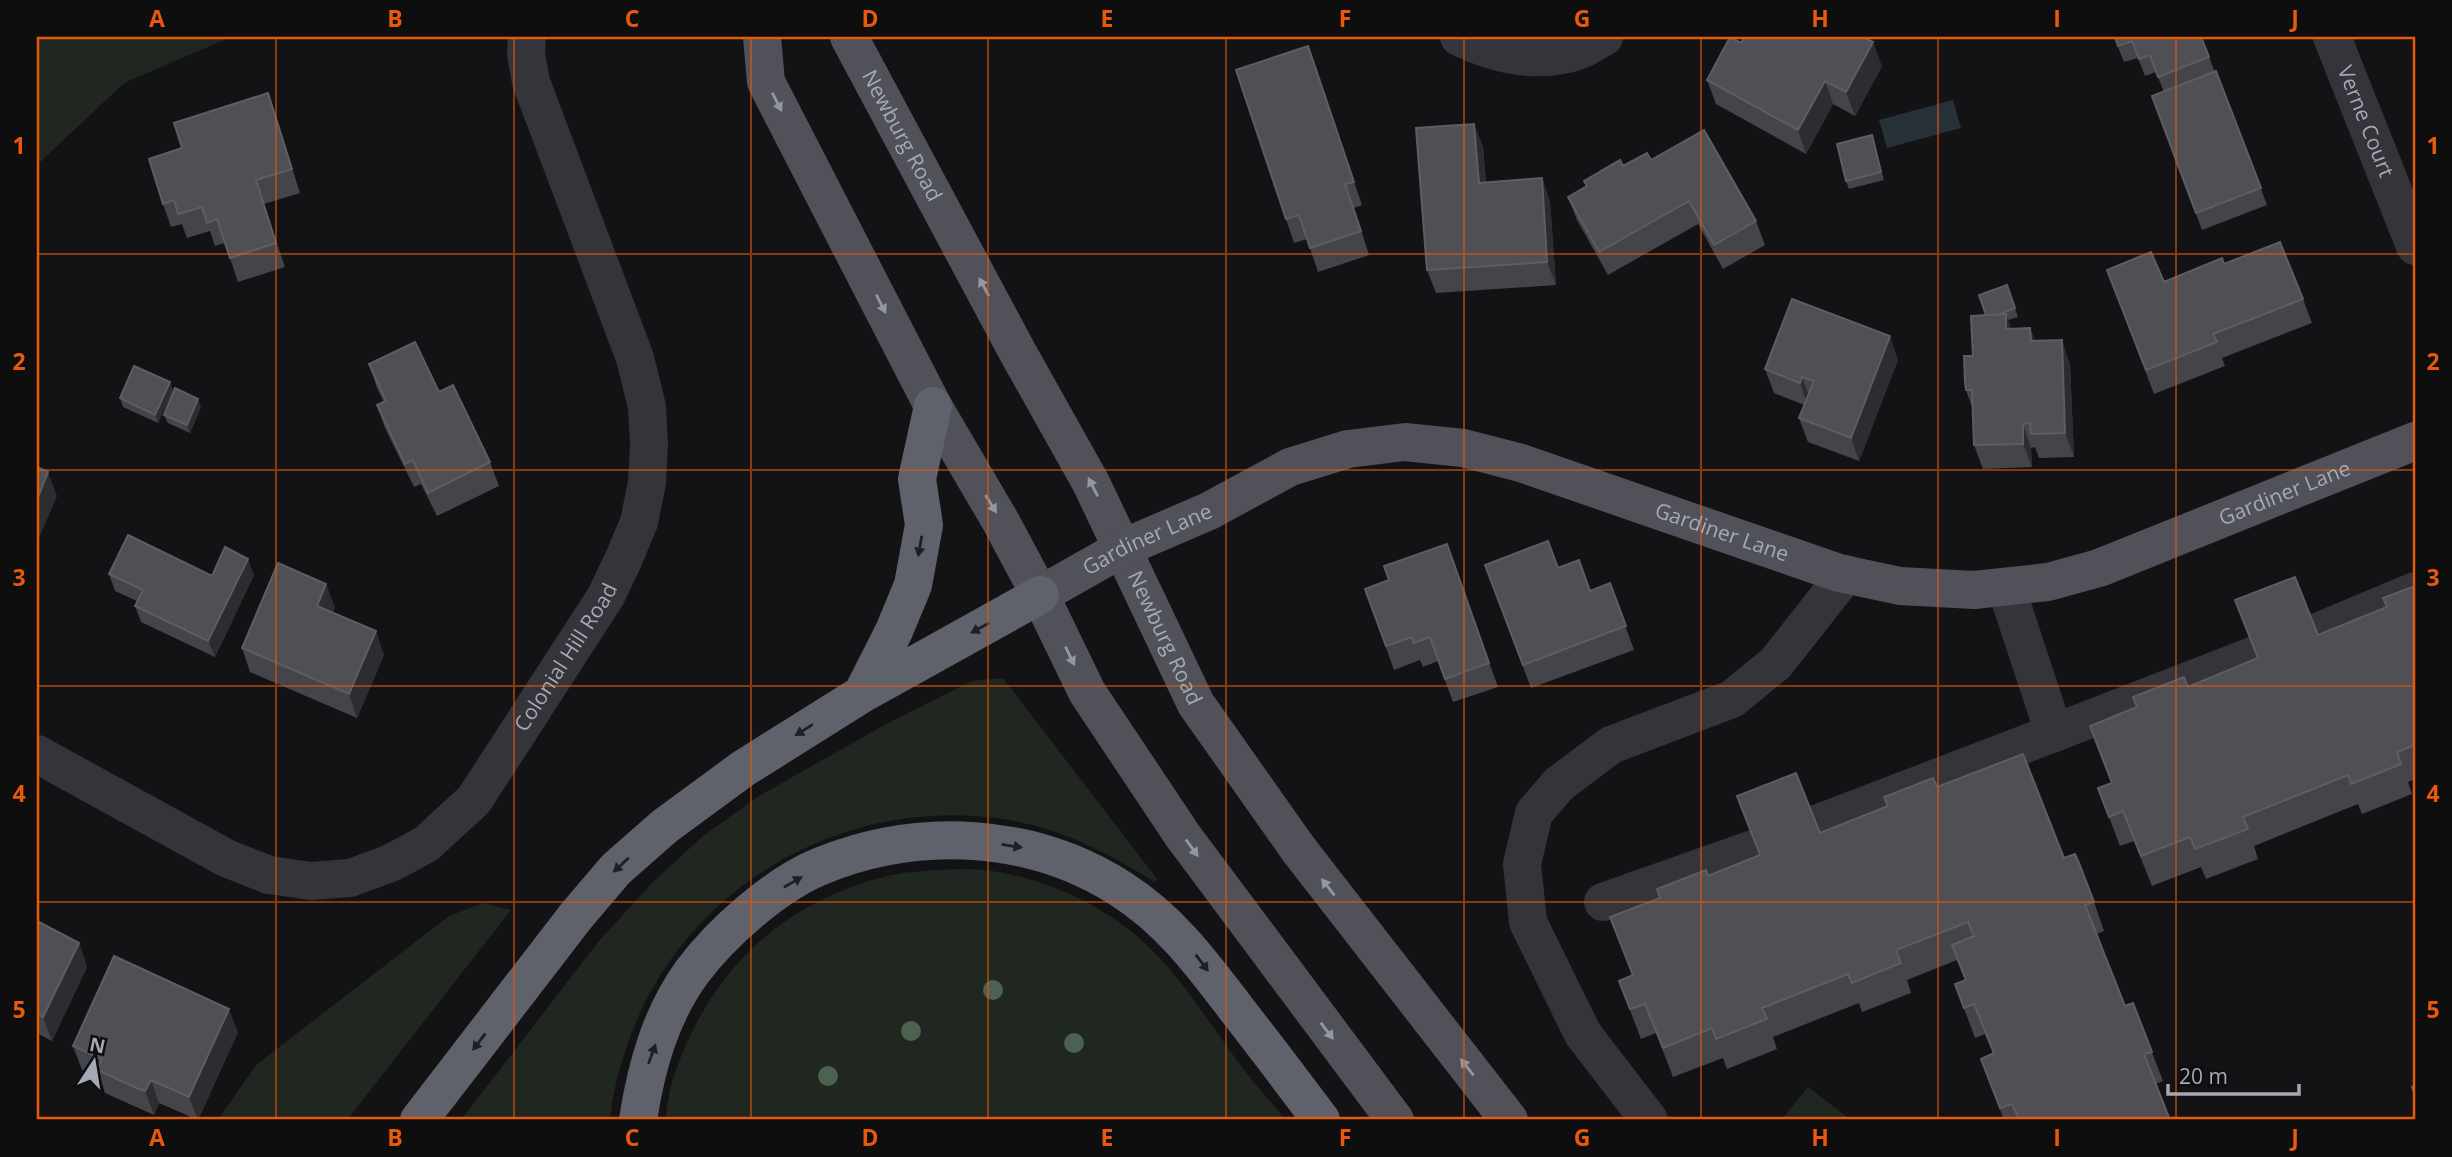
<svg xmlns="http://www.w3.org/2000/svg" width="2452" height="1157" viewBox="0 0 2452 1157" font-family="'Open Sans',sans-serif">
<rect width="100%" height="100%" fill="#131315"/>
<path fill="#1f2720" d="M37 37H231L124 83 37 165Z
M1003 678 1157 879 1155 882C1107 853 1065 830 1009 820 846 793 682 886 628 1043 620 1067 612 1094 610 1120H461L598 942 653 882 703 836 759 796 879 728 972 681Z
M934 870C950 870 967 868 983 870 1038 876 1096 901 1138 937 1183 976 1212 1029 1248 1075 1260 1091 1274 1105 1286 1120H665C668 1105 669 1088 675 1073 710 971 781 903 887 876 902 872 919 872 934 870Z
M483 903 511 910 347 1120H218L256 1065 449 916Z
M1808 1087 1851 1120H1781Z"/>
<path fill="#293138" d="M1953 100 1961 128 1887 148 1879 120Z"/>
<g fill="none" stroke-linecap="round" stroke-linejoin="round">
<g stroke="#34343a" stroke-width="38">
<path d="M1459 37C1495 55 1541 65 1580 50 1588 47 1596 41 1604 37"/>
<path id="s1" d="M2332 37 2415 246"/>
<path d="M2006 587 2054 733 2255 655"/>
<path d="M2317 632 2415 591"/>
<path id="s2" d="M37 754 226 858 269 875 311 881 350 878 391 863 426 844 474 800 606 596 624 558 639 522 647 483 649 444 647 407 635 358 531 82 526 54 527 37"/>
<path d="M1816 824 2054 733"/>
<path d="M1603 902 1756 848"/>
<path d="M1649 1120 1583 1034 1528 922 1522 864 1534 813 1559 784 1611 745 1732 699 1776 663 1846 574"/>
</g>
<g stroke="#505159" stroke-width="38">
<path d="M762 37 766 82 933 406 1001 522 1040 595 1087 692 1183 836 1395 1120"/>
<path id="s3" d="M849 37 1017 351 1091 483 1196 704 1299 850 1509 1120"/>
<path id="s4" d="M1040 595 1123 548 1209 511 1290 467 1348 449 1405 442 1463 448 1521 463 1839 573 1900 586 1974 590 2048 582 2099 568 2415 441"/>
</g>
<path stroke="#60626b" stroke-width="38" d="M862 694 894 631 913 585 924 525 917 479 933 406
M419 1120 576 916 616 869 665 826 744 768 862 694 1040 595
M638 1120C646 1068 660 1016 692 972 721 933 776 884 821 866 919 826 1032 832 1121 889 1172 922 1202 964 1238 1011 1266 1047 1294 1084 1321 1120"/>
</g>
<g fill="#4c614f">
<circle cx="993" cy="990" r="10"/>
<circle cx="911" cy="1031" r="10"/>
<circle cx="1074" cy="1043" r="10"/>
<circle cx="828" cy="1076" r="10"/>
</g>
<path fill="#44454a" d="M2114 37H2201L2215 72 2216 71 2267 205 2202 230 2152 96 2164 92 2156 72 2145 76 2138 58 2124 62Z
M1741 43 1882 66 1855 116 1833 104 1806 154 1716 104 1707 80Z
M1308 46 1362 205 1354 208 1369 255 1318 272 1307 239 1294 243 1286 219Z
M276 117 300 193 264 204 285 267 238 282 225 243 215 246 210 231 187 238 182 224 171 227 163 204Z
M1474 124 1483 147 1486 182 1542 178 1550 202 1556 285 1436 293 1427 270Z
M1872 135 1884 180 1849 189 1846 181Z
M1651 160 1756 221 1765 245 1723 269 1698 224 1608 275 1577 220 1568 197 1586 186 1584 181 1623 166Z
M2224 264 2303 299 2312 323 2222 358 2225 366 2154 394 2107 270 2164 282Z
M2007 285 2018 317 2008 320 2011 329 2030 328 2035 341 2070 364 2074 457 2039 458 2035 447 2031 448 2032 467 1983 469 1974 445 1973 410 1966 390 1973 356 1986 315Z
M1898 360 1859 461 1808 442 1799 418 1804 405 1774 393 1765 369Z
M369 364 439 392 490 462 499 486 437 516 421 484 414 487 385 428 377 405 384 402 377 388Z
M170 382 173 391 158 423 123 407 120 398Z
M201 407 190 433 168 423 164 415Z
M1447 544 1498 687 1453 702 1438 661 1423 667 1420 660 1394 670 1365 589 1389 580Z
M1485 565 1558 568 1590 591 1610 583 1634 650 1531 688Z
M109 574 212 576 254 575 215 657 141 622 135 606 137 601 115 591Z
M2415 586V779L2408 782 2412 794 2362 814 2358 804 2254 846 2258 859 2206 879 2201 867 2152 886 2134 841 2120 846 2098 788 2112 783 2090 726 2257 659 2235 600 2318 635 2387 607Z
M335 607 333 612 384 655 357 718 250 672 242 648Z
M1937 787 2064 858 2094 902 2104 931 2097 934 2125 1006 2133 1003 2163 1081 2156 1084 2170 1120H2004L1981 1059 1993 1053 1985 1034 1975 1038 1955 984 1965 980 1957 960 1907 980 1911 993 1862 1012 1859 1003 1773 1037 1777 1049 1727 1069 1723 1058 1673 1077 1656 1033 1641 1039 1619 981 1632 975 1610 917 1660 898 1708 876 1760 856 1737 796 1820 833Z
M37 921 79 943 87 967 52 1041 37 1033Z
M238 1032 198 1120 159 1103 154 1115 105 1093 100 1077 82 1070 73 1046Z"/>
<path fill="#2c2d30" d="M1873 42 1882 66 1855 116 1846 92Z
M1308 46 1317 69 1362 205 1354 182Z
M1825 81 1833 104 1806 154 1798 130Z
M268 93 276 117 300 193 292 169Z
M1474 124 1483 147 1488 207 1479 183Z
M1542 178 1550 202 1556 285 1547 262Z
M256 180 285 267 276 243Z
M2006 314 2014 338 2006 329Z
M2030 328 2039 352 2031 341Z
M1890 336 1898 360 1859 461 1851 438Z
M2062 340 2070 364 2074 457 2065 433Z
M1802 377 1811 401 1808 406 1800 383Z
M170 382 173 391 158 423 155 415Z
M198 399 201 407 190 433 187 425Z
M2023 424 2031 448 2032 467 2023 444Z
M48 472 57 496 37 543V500Z
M248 559 254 575 215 657 208 641Z
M326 584 335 607 326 629 317 606Z
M376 631 384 655 357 718 349 694Z
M79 943 87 967 52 1041 43 1017Z
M229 1009 238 1032 198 1120 189 1097Z
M151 1080 159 1103 154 1115 145 1091Z"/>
<path fill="#4f5056" stroke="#5c5e64" stroke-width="2" d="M1730 37 1741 43 1745 37H1863L1873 42 1846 92 1825 81 1798 130 1707 80Z
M2115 37H2201L2209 57 2158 77 2150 55 2139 59 2132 41 2118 46Z
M1308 46 1354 182 1345 184 1361 231 1310 248 1299 215 1286 219 1236 70Z
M2216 71 2261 188 2196 213 2152 96Z
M268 93 292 169 256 180 276 243 230 258 217 219 207 223 202 207 178 214 174 200 163 204 149 159 182 148 174 123Z
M1474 124 1479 183 1542 178 1547 262 1427 270 1416 128Z
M1704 130 1756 221 1714 245 1689 201 1599 252 1568 197 1587 186 1584 181 1620 160 1623 166 1647 153 1651 160Z
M1872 135 1881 172 1846 181 1837 144Z
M2280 242 2303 299 2213 334 2217 342 2146 370 2107 270 2151 252 2164 282 2222 258 2224 264Z
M2007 285 2015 308 1997 315H1986L1979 295Z
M1792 299 1890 336 1851 438 1799 418 1814 381 1802 377 1800 383 1797 382 1765 369Z
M2006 314V329L2030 328 2031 341 2062 340 2065 433 2031 434 2030 423 2023 424V444L1974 445 1972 390H1966L1965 382 1964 356H1973L1971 316Z
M415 342 439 392 453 385 490 462 428 493 413 460 405 464 377 405 386 401 369 364Z
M134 366 170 382 155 415 120 398Z
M175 388 198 399 187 425 164 415Z
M37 467 48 472 37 500Z
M128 535 212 576 225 547 248 559 208 641 135 606 143 590 109 574Z
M1548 541 1558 568 1579 560 1590 591 1610 583 1626 626 1523 665 1485 565Z
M1447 544 1489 663 1445 679 1430 637 1414 643 1412 637 1386 646 1365 589 1389 580 1384 566Z
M278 563 326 584 317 606 376 631 349 694 242 648Z
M2295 577 2318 635 2387 607 2383 598 2415 586V745L2397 752 2401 764 2389 769 2351 784 2348 775 2243 817 2248 829 2195 849 2190 837 2141 856 2123 811 2109 817 2098 788 2112 783 2090 726 2137 707 2133 697 2184 677 2188 687 2258 658 2235 600Z
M2023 754 2064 858 2075 854 2079 863 2094 902 2085 905 2125 1006 2133 1003 2152 1052 2144 1054 2170 1120H2019L2012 1104 2000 1108 1981 1059 1994 1053 1974 1004 1964 1008 1955 984 1966 980 1952 945 1974 936 1968 922 1896 950 1901 963 1852 983 1848 974 1762 1008 1767 1019 1716 1039 1712 1028 1663 1048 1645 1004 1630 1009 1619 981 1633 975 1610 917 1660 898 1657 889 1706 870 1708 876 1760 855 1737 796 1796 773 1820 833 1888 806 1884 797 1933 778 1937 787Z
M37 921 79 943 43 1017 37 1014Z
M114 956 229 1009 189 1097 151 1080 145 1091 139 1089 97 1070 102 1059 73 1046Z
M2415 1085V1096L2412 1087Z"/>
<defs><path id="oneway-solid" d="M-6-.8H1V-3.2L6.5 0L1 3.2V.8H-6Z" transform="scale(1.75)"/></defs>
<g fill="#9397a3">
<use href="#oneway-solid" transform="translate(777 102) rotate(63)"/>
<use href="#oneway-solid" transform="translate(984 287) rotate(-118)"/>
<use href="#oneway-solid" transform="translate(881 304) rotate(63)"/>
<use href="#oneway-solid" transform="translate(1093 487) rotate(-117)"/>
<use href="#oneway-solid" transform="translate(991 504) rotate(59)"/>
<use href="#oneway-solid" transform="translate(1070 656) rotate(64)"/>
<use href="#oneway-solid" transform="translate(1192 848) rotate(54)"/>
<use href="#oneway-solid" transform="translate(1328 887) rotate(-128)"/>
<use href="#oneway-solid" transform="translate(1327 1031) rotate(53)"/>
<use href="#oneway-solid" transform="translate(1467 1067) rotate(-128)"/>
</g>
<g fill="#1e1f21">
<use href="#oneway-solid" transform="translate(920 546) rotate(100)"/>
<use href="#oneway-solid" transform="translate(980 628) rotate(151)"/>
<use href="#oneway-solid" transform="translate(804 730) rotate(148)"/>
<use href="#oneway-solid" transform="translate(1012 846) rotate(9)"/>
<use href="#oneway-solid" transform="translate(621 865) rotate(137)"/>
<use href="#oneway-solid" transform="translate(793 882) rotate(-30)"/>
<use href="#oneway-solid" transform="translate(1202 963) rotate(53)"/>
<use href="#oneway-solid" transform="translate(479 1042) rotate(127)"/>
<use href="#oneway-solid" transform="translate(652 1054) rotate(-70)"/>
</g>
<path fill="none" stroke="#e8590c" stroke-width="2" stroke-opacity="0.55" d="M276 37V1120M514 37V1120M751 37V1120M988 37V1120M1226 37V1120M1464 37V1120M1701 37V1120M1938 37V1120M2176 37V1120M37 254H2415M37 470H2415M37 686H2415M37 902H2415"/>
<g text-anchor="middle" stroke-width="6" stroke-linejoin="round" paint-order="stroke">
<g font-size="21" fill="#a4a9b5" stroke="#0e0e0f">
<text dy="7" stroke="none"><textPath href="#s1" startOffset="91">Verne Court</textPath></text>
<text dy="7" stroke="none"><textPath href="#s3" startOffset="112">Newburg Road</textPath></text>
<text dy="7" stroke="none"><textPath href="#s4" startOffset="1318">Gardiner Lane</textPath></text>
<text dy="7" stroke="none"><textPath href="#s4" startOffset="730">Gardiner Lane</textPath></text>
<text dy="7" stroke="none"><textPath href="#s4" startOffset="121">Gardiner Lane</textPath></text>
<text dy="7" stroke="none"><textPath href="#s3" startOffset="679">Newburg Road</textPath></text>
<text dy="7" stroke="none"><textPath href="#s2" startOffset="662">Colonial Hill Road</textPath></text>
</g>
</g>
<rect width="2452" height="1157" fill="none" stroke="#0e0e0f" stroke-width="77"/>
<g transform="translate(94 1062) rotate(12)" stroke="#0e0e0f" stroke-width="5" paint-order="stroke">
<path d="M0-5L12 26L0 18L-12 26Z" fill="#a4a9b5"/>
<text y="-10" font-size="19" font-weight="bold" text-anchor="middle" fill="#a4a9b5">N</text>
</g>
<path d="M2168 1084v10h131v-10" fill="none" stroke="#a4a9b5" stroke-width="3.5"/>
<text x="2179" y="1084" font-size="21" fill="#a4a9b5" stroke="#0e0e0f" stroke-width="5" paint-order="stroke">20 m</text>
<rect x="38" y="38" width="2376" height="1080" fill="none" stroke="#e8590c" stroke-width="2.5"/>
<g font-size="23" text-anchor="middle" font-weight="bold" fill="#e8590c">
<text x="157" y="27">A</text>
<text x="395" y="27">B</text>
<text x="632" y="27">C</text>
<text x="870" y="27">D</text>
<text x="1107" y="27">E</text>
<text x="1345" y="27">F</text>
<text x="1582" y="27">G</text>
<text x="1820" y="27">H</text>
<text x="2057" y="27">I</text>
<text x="2295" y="27">J</text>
<text x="19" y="154">1</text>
<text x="2433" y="154">1</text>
<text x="19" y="370">2</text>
<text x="2433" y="370">2</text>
<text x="19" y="586">3</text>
<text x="2433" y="586">3</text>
<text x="19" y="802">4</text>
<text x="2433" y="802">4</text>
<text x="19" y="1018">5</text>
<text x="2433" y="1018">5</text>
<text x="157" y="1146">A</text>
<text x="395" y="1146">B</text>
<text x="632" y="1146">C</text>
<text x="870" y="1146">D</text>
<text x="1107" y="1146">E</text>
<text x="1345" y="1146">F</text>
<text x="1582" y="1146">G</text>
<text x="1820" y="1146">H</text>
<text x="2057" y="1146">I</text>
<text x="2295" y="1146">J</text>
</g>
</svg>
